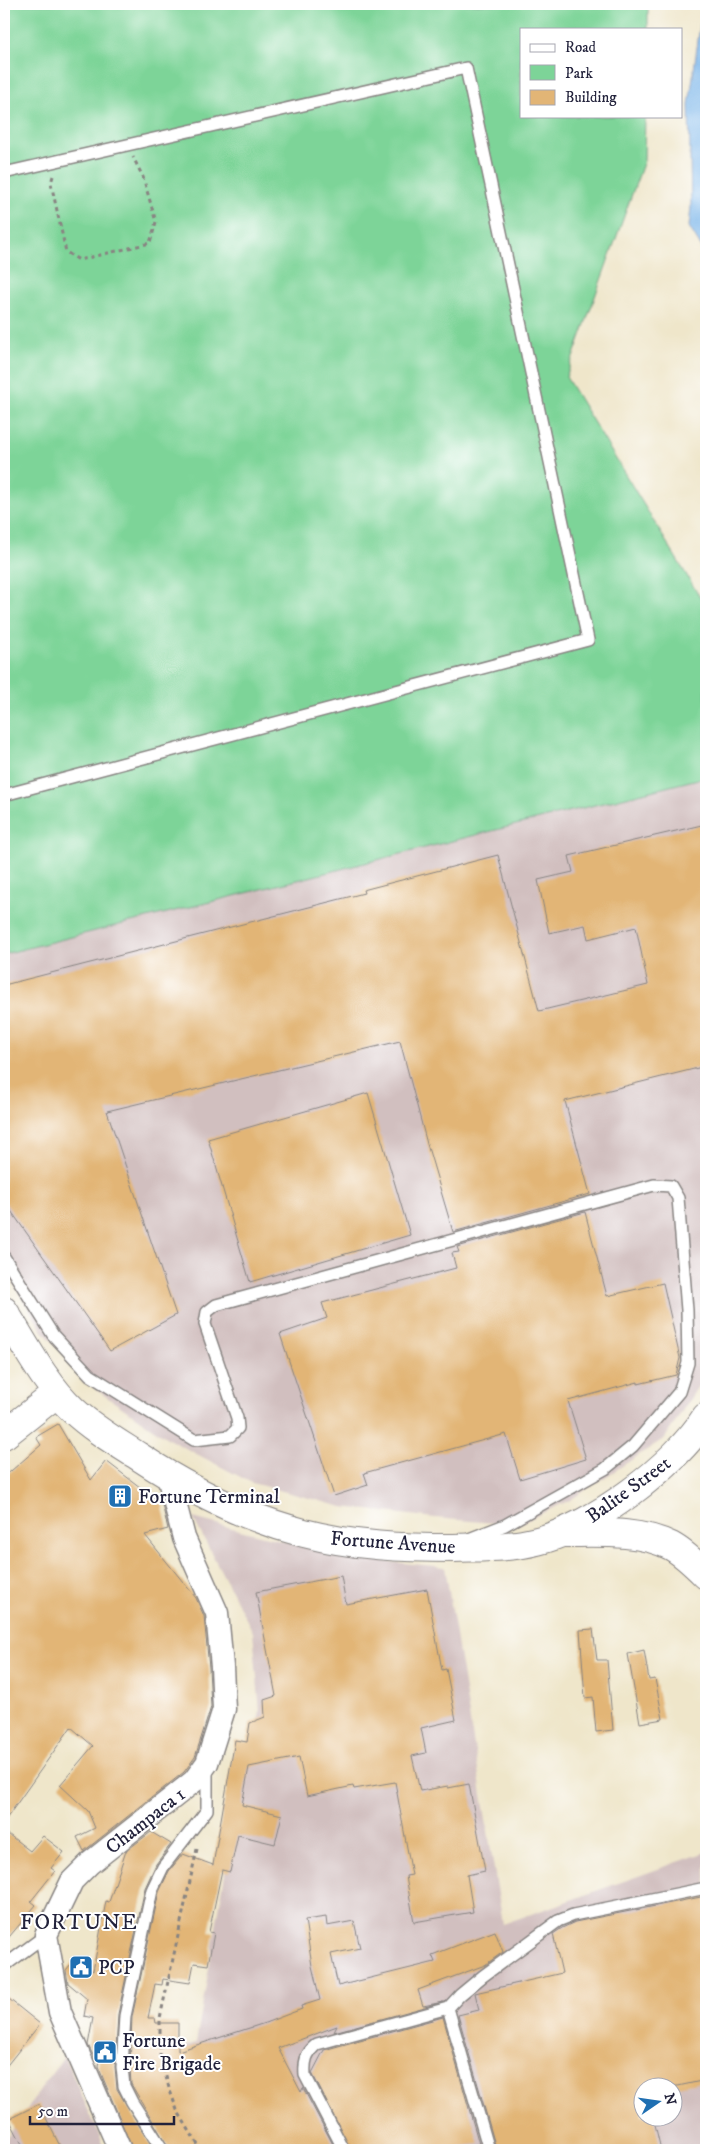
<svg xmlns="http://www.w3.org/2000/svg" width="710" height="2154" viewBox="0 0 710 2154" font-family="'IM FELL DW Pica',serif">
<rect width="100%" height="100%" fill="#fff"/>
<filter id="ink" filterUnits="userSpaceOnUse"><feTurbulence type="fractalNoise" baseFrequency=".02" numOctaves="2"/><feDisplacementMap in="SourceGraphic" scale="10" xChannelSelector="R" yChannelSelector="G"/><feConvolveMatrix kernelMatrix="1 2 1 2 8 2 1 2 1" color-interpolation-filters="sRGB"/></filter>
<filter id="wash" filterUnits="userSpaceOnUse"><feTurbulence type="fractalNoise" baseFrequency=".0096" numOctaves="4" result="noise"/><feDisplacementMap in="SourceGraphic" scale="20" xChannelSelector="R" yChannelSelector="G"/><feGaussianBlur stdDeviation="1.12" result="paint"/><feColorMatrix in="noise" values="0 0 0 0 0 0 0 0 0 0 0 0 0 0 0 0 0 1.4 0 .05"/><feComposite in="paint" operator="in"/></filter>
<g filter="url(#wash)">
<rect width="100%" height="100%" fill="#efe6ca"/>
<path fill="#d1bfbf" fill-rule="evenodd" d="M706 777V1327L700 1383 665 1438 570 1500 517 1525 435 1518 343 1507 252 1483 170 1440 95 1389 42 1330 4 1268V954Z
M193 1518 349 1558 445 1567 503 1924 706 1852V2150H235L183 2047 196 2043 225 1875 260 1712 253 1632ZM642 2086H672V2116H642Z
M64 2056 106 2150H4V2142Z"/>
<path fill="#7dd498" stroke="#507b6a" d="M4 4H648V29H521V116H645L644 161 566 377 706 607V777L4 954Z"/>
<path fill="#76b2e8" stroke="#4c6a92" d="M703 4H706V107L704 134 706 265 700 245 689 227 691 207 689 105Z"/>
<g id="blocks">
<path fill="#e2b576" d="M706 824V1066L565 1101 590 1194 453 1232 427 1144 400 1041 107 1111 176 1315 110 1351 4 1201V985L364 893 363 890 498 855 539 1011 648 985 636 927 588 939 585 925 549 933 538 880 573 872 569 856Z
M368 1093 410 1235 250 1282 208 1139Z
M585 1212 607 1296 663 1283 680 1358 676 1375 638 1384V1382L568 1401 586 1459 520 1479 506 1434 364 1473 368 1485 334 1496 280 1334 327 1318 322 1303 456 1268 452 1253 459 1252 457 1247Z
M58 1424 91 1480 106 1461 162 1504 168 1529 145 1535 196 1598 204 1616 209 1668 211 1707 195 1757 184 1772 84 1851 77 1837 95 1828 88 1811 60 1785 93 1746 71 1727 4 1822V1477L41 1445 36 1437Z
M341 1576 346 1604 427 1589 442 1670 446 1669 456 1720 421 1728 426 1753 412 1756 420 1791 448 1786V1788L469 1784 485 1871 467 1875 473 1912 414 1922 406 1876 412 1875 395 1782 354 1789 353 1786 307 1796 299 1757 249 1767 242 1805 282 1815 275 1844 238 1835 230 1872 222 1870 209 1932 214 1933 208 1965 194 1963 190 1983 163 1979 162 1985 155 1984 148 2018H155L156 2023H178V2051L265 2023 302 2009 301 2006 320 2000 312 1966 305 1920 326 1917 327 1926 354 1921 360 1948 331 1954 338 1986 435 1962 432 1955 495 1931 503 1952 485 1965 418 1990 423 2006 443 2002 334 2032 337 2026 278 2048 301 2092 303 2088 336 2150H170L131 2084 130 2067 132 2017 159 1892 169 1871 183 1854 213 1865 235 1740 247 1742 250 1723 265 1717 264 1700 276 1696 256 1592Z
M593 1629 597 1660H607L613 1730 596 1732 593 1697 585 1698 580 1630Z
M644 1650 649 1680 655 1679 663 1719 640 1723 628 1654Z
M4 1831 30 1851 43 1836 64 1852 51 1868 55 1871 31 1901 36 1905 4 1943Z
M151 1832 171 1844 156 1864 145 1888 118 2014 115 2067 117 2089 154 2150H133L98 2066 99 2060 95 2059 88 2045 93 2018 84 2016 87 1999 68 1983 66 1970 76 1958 93 1971 106 1901 109 1902 126 1851Z
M706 1896V2080L678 2086H642V2116H653L661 2150H500L499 2147 496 2148 458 2015 479 2010 475 1993 562 1973 553 1934 562 1928 575 1922Z
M4 1995 40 2024 4 2069Z
M443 2017 479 2144 456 2147 458 2150H351L312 2073 324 2050Z
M39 2104 62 2150H25L9 2119Z"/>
</g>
</g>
<g filter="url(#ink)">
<use href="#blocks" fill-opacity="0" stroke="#888482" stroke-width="1"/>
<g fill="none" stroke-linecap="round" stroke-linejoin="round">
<g stroke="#888482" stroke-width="14">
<path id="lane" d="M4 173 466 68 588 640 4 795
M4 1257 53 1335 90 1375 194 1440 230 1436 238 1428 237 1418 205 1324 207 1312 216 1305 654 1185 671 1186 678 1198 687 1310 688 1363 679 1392 633 1446 605 1469 505 1525 469 1539
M4 1966 46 1935
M448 2008 489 2150
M163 2150 132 2102 124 2086 122 2067 125 2016 152 1890 163 1867 207 1810V1768
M344 2150 305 2075C304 2061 306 2053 317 2044L448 2008 460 1995 483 1976 558 1921 573 1915 706 1888"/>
</g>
<g stroke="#888482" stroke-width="25">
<path id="street" d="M120 2150 60 2012 46 1935 72 1881 90 1863 194 1781 207 1763 224 1709 222 1667 217 1613 184 1538 168 1476"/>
</g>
<g stroke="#888482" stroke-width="30">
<path id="secondary" d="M4 1311C25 1344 44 1383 73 1410 92 1428 116 1442 138 1456 188 1489 246 1518 304 1533 353 1546 404 1548 454 1548 482 1547 510 1548 537 1541 592 1528 676 1465 706 1417
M4 1435 57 1393
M565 1533C599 1533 639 1530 671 1546 684 1553 696 1565 706 1575"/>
</g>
<path stroke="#888482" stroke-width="3" stroke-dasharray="4 4" stroke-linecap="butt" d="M53 176 51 183 66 252 79 260 150 243 156 222 143 177 133 157
M197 1849 160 2018V2054L169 2088 177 2110 201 2150"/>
<use href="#lane" stroke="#fff" stroke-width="11"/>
<use href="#street" stroke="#fff" stroke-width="22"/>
<use href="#secondary" stroke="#fff" stroke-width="28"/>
</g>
</g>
<defs>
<g id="building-square" transform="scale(1.25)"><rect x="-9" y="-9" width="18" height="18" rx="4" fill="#1f6fb2" stroke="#fff"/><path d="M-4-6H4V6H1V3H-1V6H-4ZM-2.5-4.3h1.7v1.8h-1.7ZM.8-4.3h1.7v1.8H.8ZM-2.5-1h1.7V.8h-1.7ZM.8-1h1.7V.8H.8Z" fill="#fff"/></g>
<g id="civic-square" transform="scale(1.25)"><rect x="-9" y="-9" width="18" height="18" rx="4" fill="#1f6fb2" stroke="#fff"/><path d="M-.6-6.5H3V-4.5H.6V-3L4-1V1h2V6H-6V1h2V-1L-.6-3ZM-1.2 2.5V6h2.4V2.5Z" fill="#fff"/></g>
</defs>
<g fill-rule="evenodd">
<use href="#building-square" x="120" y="1496"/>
<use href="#civic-square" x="81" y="1967"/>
<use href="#civic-square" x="105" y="2052"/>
</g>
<g text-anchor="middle" stroke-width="4" stroke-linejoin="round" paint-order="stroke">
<g font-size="20" fill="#22223b" stroke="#fff">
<text transform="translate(628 1489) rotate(-36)" y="7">Balite Street</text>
<text transform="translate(393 1542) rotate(4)" y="7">Fortune Avenue</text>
<text transform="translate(145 1820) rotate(-38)" y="7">Champaca 1</text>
</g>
<g font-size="20" fill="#22223b" stroke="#fff" text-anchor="start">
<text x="138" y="1503">Fortune Terminal</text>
<text x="98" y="1974">PCP</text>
<text x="122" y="2047">Fortune<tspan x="122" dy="23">Fire Brigade</tspan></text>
</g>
<g font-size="22" letter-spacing="1" fill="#22223b" stroke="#fff">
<text x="79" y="1929">FORTUNE</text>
</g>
</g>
<rect width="710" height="2154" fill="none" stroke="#fff" stroke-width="20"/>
<rect x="520" y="28" width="162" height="90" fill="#ffffff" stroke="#a7a7b1"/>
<rect x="530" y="44" width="25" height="8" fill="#ffffff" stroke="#a7a7b1"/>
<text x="565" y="52" font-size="15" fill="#22223b">Road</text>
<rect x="530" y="65" width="25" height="15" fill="#7dd498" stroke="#a7a7b1"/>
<text x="565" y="78" font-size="15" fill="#22223b">Park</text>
<rect x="530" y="90" width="25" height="15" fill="#e2b576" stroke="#a7a7b1"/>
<text x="565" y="102" font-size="15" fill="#22223b">Building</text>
<g transform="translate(658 2102) rotate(77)"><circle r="24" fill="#ffffff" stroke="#a7a7b1"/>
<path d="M0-4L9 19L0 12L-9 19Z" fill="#1f6fb2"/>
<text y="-8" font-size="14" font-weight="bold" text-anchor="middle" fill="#22223b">N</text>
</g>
<path d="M30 2116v8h144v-8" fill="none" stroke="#22223b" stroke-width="2.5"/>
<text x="38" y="2116" font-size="15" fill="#22223b" stroke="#ffffff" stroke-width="4" paint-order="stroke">50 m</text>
</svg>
